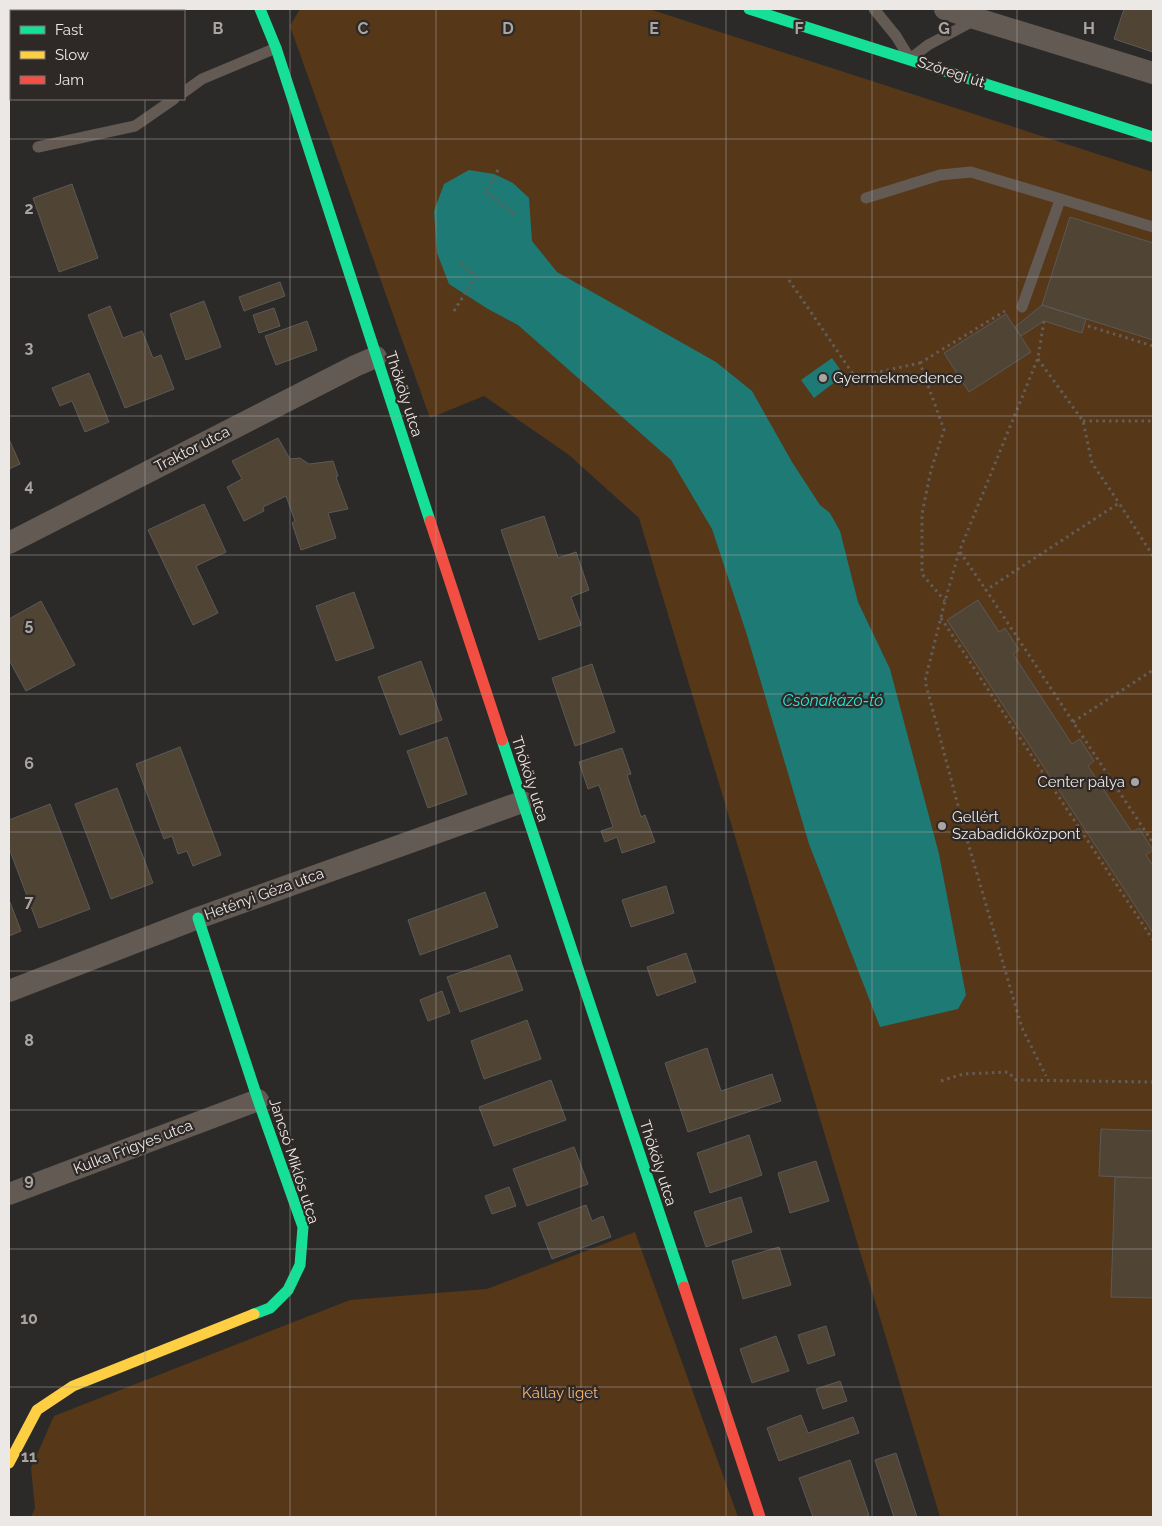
<svg xmlns="http://www.w3.org/2000/svg" width="1162" height="1526" viewBox="0 0 1162 1526" font-family="Raleway,sans-serif">
<rect width="100%" height="100%" fill="#2c2a28"/>
<path fill="#563718" d="M300 9H649L1153 172V1517H940L639 518 569 455 484 396 430 418 290 26Z
M635 1232 738 1517H31L35 1508 31 1468 54 1416 350 1300 487 1289Z"/>
<path fill="#1e7a74" d="M469 170 494 174 513 183 529 198 532 241 557 272 716 362 752 391 792 462 820 505 830 513 840 531 858 602 890 669 939 854 966 995 958 1009 880 1027 809 844 746 632 712 529 671 460 518 325 488 309 449 284 437 253 434 211 444 184Z
M832 358 844 375 814 398 801 380Z"/>
<path fill="#504435" stroke="#5b5957" d="M1124 9H1153V52L1114 39Z
M72 184 98 258 59 272 33 198Z
M1070 217 1153 243V340L1042 305Z
M280 282 285 296 244 311 239 297Z
M204 301 221 347 186 360 170 314Z
M1042 305 1086 319 1082 333 1044 321 1021 336 1015 327Z
M110 306 123 338 142 331 153 358 161 355 174 389 125 408 88 315Z
M274 308 280 326 259 333 253 315Z
M1006 314 1031 352 969 392 944 353Z
M307 321 317 350 276 365 265 336Z
M89 373 109 422 85 432 72 401 60 406 52 388Z
M278 438 290 459 300 458 309 464 333 461 338 476 336 477 348 509 328 513 336 538 301 550 292 523 295 521 286 496 263 507 264 511 244 521 227 487 242 479 232 461Z
M9 439 20 464 9 469Z
M204 504 226 552 196 566 218 613 193 625 148 530Z
M544 516 558 558 576 552 589 590 571 597 581 625 539 640 501 530Z
M354 592 374 648 336 661 316 606Z
M978 600 999 632 1005 628 1019 650 1013 654 1072 744 1080 739 1094 761 1088 766 1132 832 1139 828 1153 850 1146 855 1153 866V933L947 620Z
M41 601 75 665 26 691 9 660V619Z
M421 661 442 720 400 735 378 677Z
M592 664 615 732 575 746 552 678Z
M447 737 467 794 428 808 407 751Z
M180 747 221 855 193 866 187 851 178 854 172 836 164 839 136 764Z
M622 748 631 774 627 775 641 817 645 815 655 842 622 853 617 837 605 842 601 831 613 827 599 785 588 789 579 762Z
M117 788 153 883 111 899 75 804Z
M50 804 90 909 39 928 9 848V820Z
M666 886 674 913 631 927 622 900Z
M485 892 498 927 420 955 408 920Z
M9 902H10L21 931 9 936Z
M686 953 696 982 657 996 647 967Z
M510 955 523 990 460 1012 447 977Z
M442 991 450 1013 428 1021 420 1000Z
M527 1020 541 1059 484 1079 471 1041Z
M707 1048 721 1091 772 1074 781 1101 688 1132 665 1063Z
M551 1080 566 1120 494 1146 479 1107Z
M1101 1129 1153 1131V1178L1099 1176Z
M749 1135 762 1175 710 1193 697 1153Z
M574 1147 588 1184 527 1206 513 1169Z
M816 1161 829 1201 790 1213 778 1173Z
M1115 1177 1153 1178V1298L1111 1297Z
M509 1187 516 1206 492 1214 485 1196Z
M741 1197 752 1232 706 1247 694 1212Z
M586 1205 592 1221 603 1216 611 1237 552 1259 538 1223Z
M779 1247 791 1285 743 1299 732 1261Z
M826 1326 835 1355 808 1364 798 1335Z
M776 1336 789 1371 752 1383 740 1349Z
M840 1381 847 1401 823 1409 816 1389Z
M801 1415 808 1433 853 1417 859 1433 779 1461 767 1428Z
M896 1453 917 1517H894L875 1460Z
M850 1460 869 1515 864 1517H813L799 1478Z"/>
<g fill="none" stroke-linecap="round" stroke-linejoin="round">
<path stroke="#635d59" stroke-width="3" stroke-dasharray="2.5 4" stroke-linecap="butt" d="M498 170 486 192 515 215
M789 280 855 377 920 363 944 430 931 470 922 514V574L945 601
M454 311 476 276 460 263
M1044 321 1038 358 959 552 945 601 925 681 968 843 1022 1028 1046 1076
M1088 326 1153 346
M1038 359 1083 421 1092 463 1119 503
M920 363 1005 311
M1083 421H1153
M960 552 986 590
M1153 556 1119 503 986 590 1153 843
M941 618 1153 940
M1073 722 1153 670
M941 1081 963 1074 1008 1072 1016 1080 1153 1082"/>
<path stroke="#625a53" stroke-width="11" d="M874 9 896 36 910 59 928 45 977 19
M184 92 202 79 276 48
M38 147 135 126 174 99
M866 198 940 175 971 172 1153 227
M1022 307 1060 200"/>
<path stroke="#625a53" stroke-width="22" d="M945 9 1153 73
M9 543 355 366 376 357
M9 991 198 918 522 802
M9 1194 258 1100"/>
<path stroke="#16e098" stroke-width="11" d="M260 9 276 48 430 521
M749 9 1153 137
M502 740 684 1287
M198 918 258 1100 303 1227 300 1265 288 1290 270 1308 254 1314"/>
<path stroke="#ffcf43" stroke-width="11" d="M9 1463 37 1410 73 1386 254 1314"/>
<path stroke="#f24e42" stroke-width="11" d="M430 521 502 740
M684 1287 760 1517"/>
</g>
<path fill="none" stroke="#a8a6a4" stroke-width="1" stroke-opacity="0.55" d="M145 9V11M290 9V1517M436 9V1517M581 9V1517M726 9V1517M872 9V1517M1017 9V1517M145 99V1517M9 139H1153M9 277H1153M9 416H1153M9 555H1153M9 694H1153M9 832H1153M9 971H1153M9 1110H1153M9 1249H1153M9 1387H1153"/>
<g fill="#a8a6a4" stroke="#2e2926" stroke-width="2">
<circle cx="823" cy="378" r="5"/>
<circle cx="1135" cy="782" r="5"/>
<circle cx="942" cy="826" r="5"/>
</g>
<g text-anchor="middle" stroke-width="4.5" stroke-linejoin="round" paint-order="stroke">
<g font-size="15" fill="#ebe8e6" stroke="#2e2926">
<text transform="translate(951 72) rotate(18)" y="5">Szőregi út</text>
<text transform="translate(404 394) rotate(72)" y="5">Thököly utca</text>
<text transform="translate(192 449) rotate(-27)" y="5">Traktor utca</text>
<text transform="translate(530 779) rotate(72)" y="5">Thököly utca</text>
<text transform="translate(264 894) rotate(-20)" y="5">Hetényi Géza utca</text>
<text transform="translate(133 1147) rotate(-21)" y="5">Kulka Frigyes utca</text>
<text transform="translate(294 1161) rotate(72)" y="5">Jancsó Miklós utca</text>
<text transform="translate(658 1163) rotate(72)" y="5">Thököly utca</text>
</g>
<g font-size="15" fill="#ebe8e6" stroke="#2e2926" text-anchor="start">
<text x="833" y="383">Gyermekmedence</text>
<text x="1125" y="787" text-anchor="end">Center pálya</text>
<text x="952" y="822">Gellért<tspan x="952" dy="17">Szabadidőközpont</tspan></text>
</g>
<g font-size="15" fill="#fab577" stroke="#2e2926">
<text x="560" y="1398">Kállay liget</text>
</g>
<g font-size="16" font-style="italic" fill="#27e6db" stroke="#2e2926">
<text x="833" y="706">Csónakázó-tó</text>
</g>
</g>
<g font-size="16" text-anchor="middle" font-weight="bold" fill="#a8a6a4" stroke="#2e2926" stroke-width="4.5" stroke-linejoin="round" paint-order="stroke">
<text x="218" y="34">B</text>
<text x="363" y="34">C</text>
<text x="508" y="34">D</text>
<text x="654" y="34">E</text>
<text x="799" y="34">F</text>
<text x="944" y="34">G</text>
<text x="1089" y="34">H</text>
<text x="29" y="214">2</text>
<text x="29" y="353">3</text>
<text x="29" y="491">4</text>
<text x="29" y="630">5</text>
<text x="29" y="769">6</text>
<text x="29" y="907">7</text>
<text x="29" y="1046">8</text>
<text x="29" y="1185">9</text>
<text x="29" y="1324">10</text>
<text x="29" y="1462">11</text>
</g>
<rect width="1162" height="1526" fill="none" stroke="#ebe8e6" stroke-width="20"/>
<rect x="10" y="10" width="175" height="90" fill="#2e2926" stroke="#7a7573"/>
<rect x="20" y="26" width="25" height="8" fill="#16e098" stroke="#7a7573"/>
<text x="55" y="35" font-size="15" fill="#ebe8e6">Fast</text>
<rect x="20" y="51" width="25" height="8" fill="#ffcf43" stroke="#7a7573"/>
<text x="55" y="60" font-size="15" fill="#ebe8e6">Slow</text>
<rect x="20" y="76" width="25" height="8" fill="#f24e42" stroke="#7a7573"/>
<text x="55" y="85" font-size="15" fill="#ebe8e6">Jam</text>
</svg>
